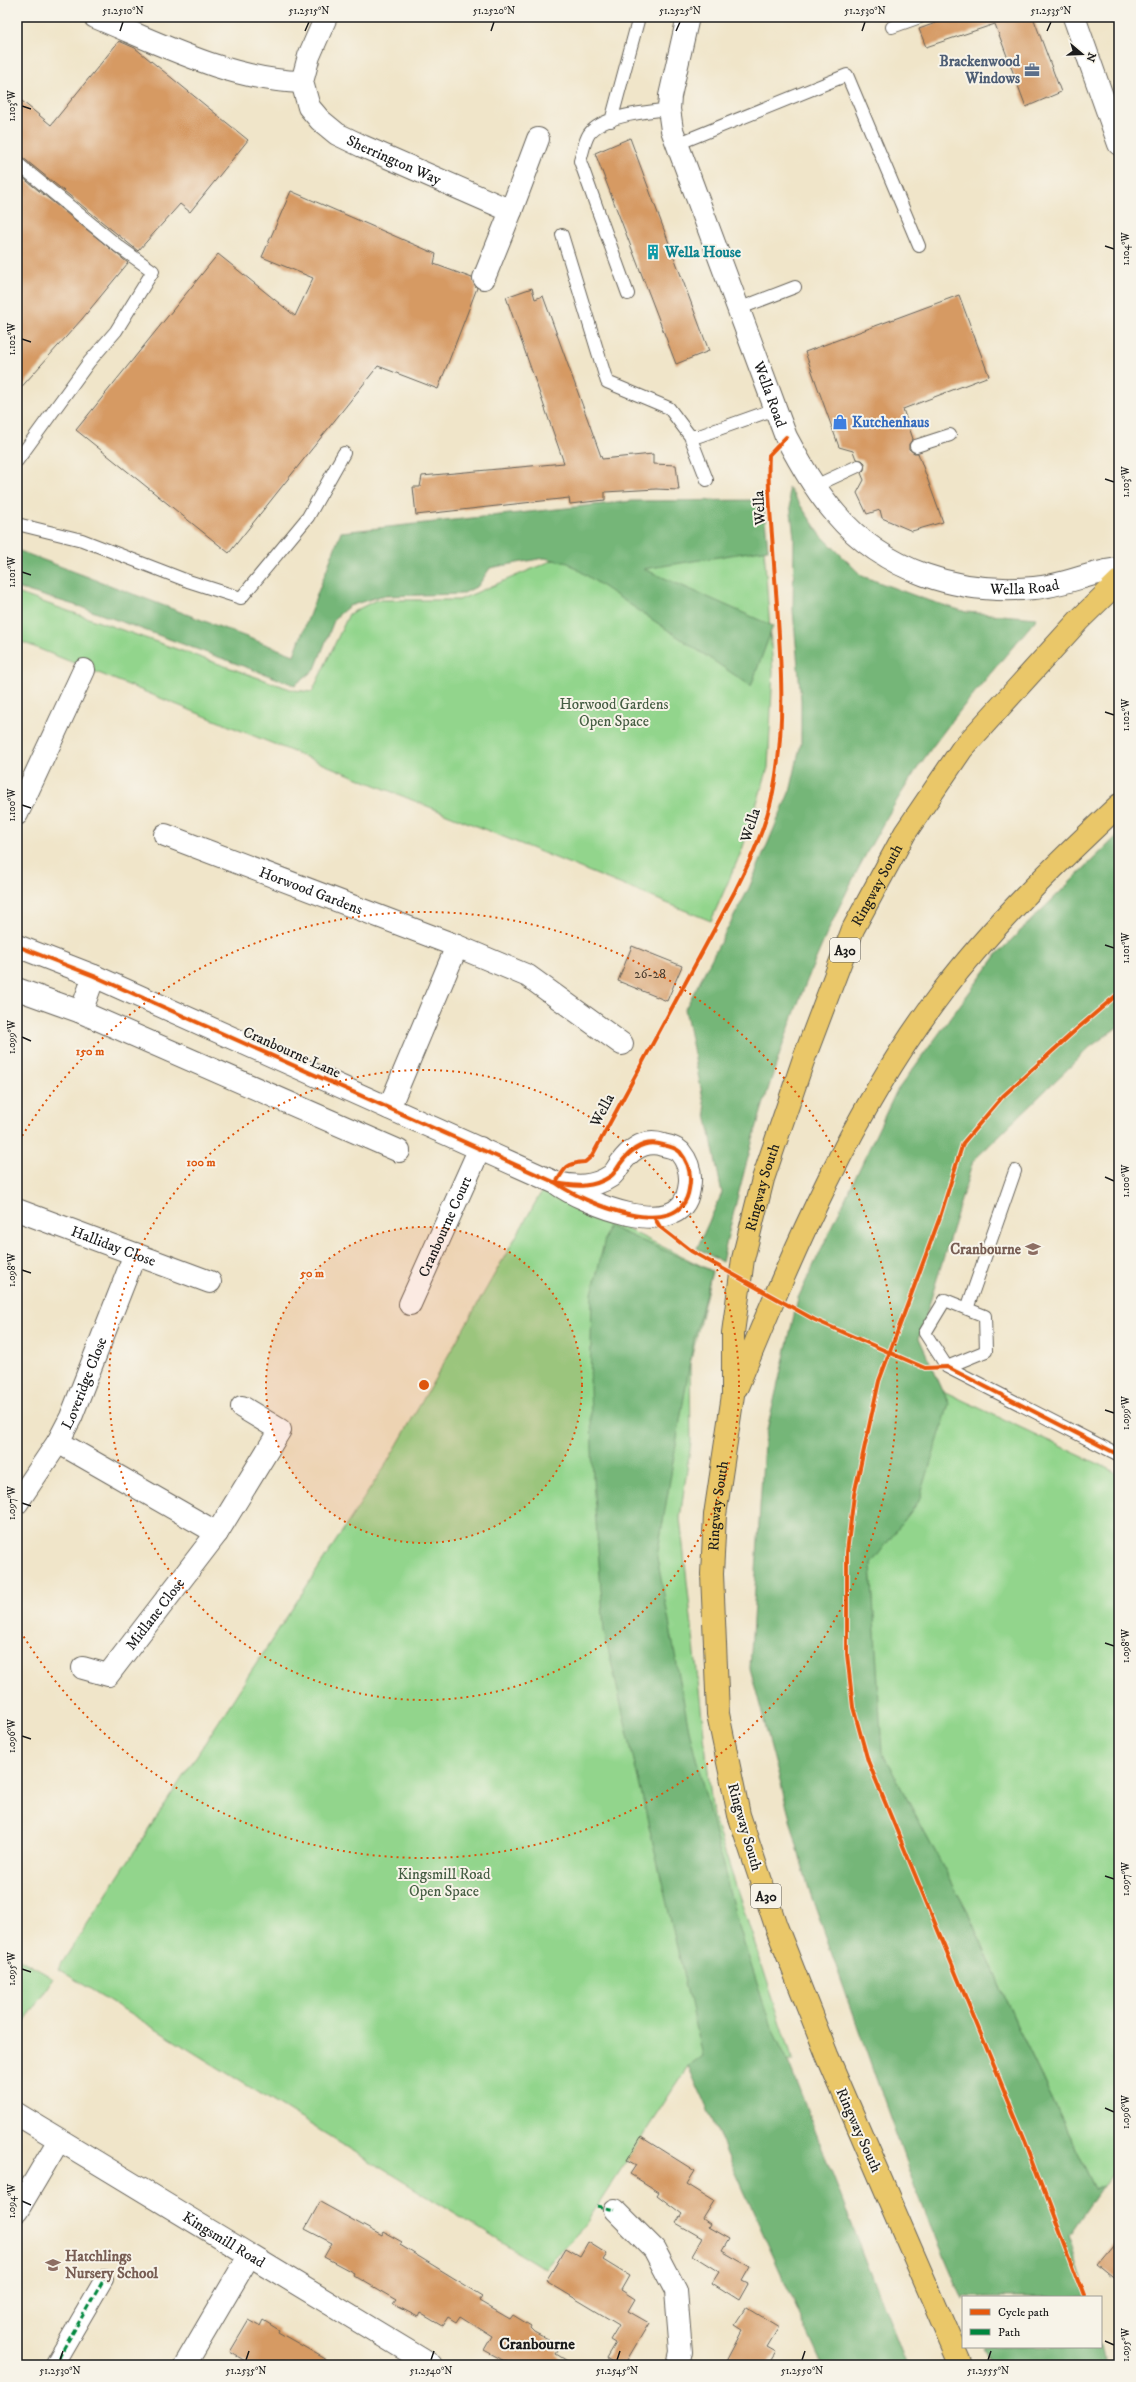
<svg xmlns="http://www.w3.org/2000/svg" width="1136" height="2382" viewBox="0 0 1136 2382" font-family="'IM FELL DW Pica',serif">
<rect width="100%" height="100%" fill="#f7f3e8"/>
<filter id="ink" filterUnits="userSpaceOnUse"><feTurbulence type="fractalNoise" baseFrequency=".025" numOctaves="2"/><feDisplacementMap in="SourceGraphic" scale="8" xChannelSelector="R" yChannelSelector="G"/><feConvolveMatrix kernelMatrix="1 2 1 2 8 2 1 2 1" color-interpolation-filters="sRGB"/></filter>
<filter id="wash" filterUnits="userSpaceOnUse"><feTurbulence type="fractalNoise" baseFrequency=".012" numOctaves="4" result="noise"/><feDisplacementMap in="SourceGraphic" scale="16" xChannelSelector="R" yChannelSelector="G"/><feGaussianBlur stdDeviation="0.9" result="paint"/><feColorMatrix in="noise" values="0 0 0 0 0 0 0 0 0 0 0 0 0 0 0 0 0 1.4 0 .05"/><feComposite in="paint" operator="in"/></filter>
<g filter="url(#wash)">
<rect width="100%" height="100%" fill="#f0e5c9"/>
<path fill="#92d58c" stroke="#577854" d="M764 548 773 671 768 768 742 850 711 921 17 640V593L293 690 312 692 349 614 376 600H459L558 558Z
M542 1191 551 1192 712 1271 690 1364 691 1442 680 1518 713 1816 793 2060 688 2066 585 2225 545 2269 58 1969 388 1461Z
M903 1372 1119 1474V2167L1103 2185 1095 2189 1021 2034 967 1911 881 1752 871 1564Z
M17 1958 53 1978 17 2034Z"/>
<path fill="#75b678" stroke="#48694a" d="M788 487 820 534 862 576 924 599 966 612 1037 618C989 676 938 732 899 797 810 941 759 1098 722 1262L697 1248 722 1193 685 1009 749 888 791 788 801 743V700L793 610 794 537Z
M763 500 768 549 644 569 773 626 751 686 568 563 544 558 490 568 478 586 462 594 381 596 349 606 335 618 315 669 295 685 81 607 17 588V550L294 655 341 532 632 501Z
M1119 834V1026L1090 1047 973 1161 919 1338 949 1404 919 1501 871 1564 882 1752 967 1911 1021 2034 1095 2189 1103 2185 1069 2235 1087 2297H963V2300L915 2188 808 1887 750 1668 764 1443 798 1298 896 1092 999 952Z
M608 1226 712 1271 694 1338 657 1557 689 1730 736 1918 771 2027 787 2059 907 2365H822L688 2066 702 2056 604 1631 593 1480 590 1387 592 1294Z
M1101 2346 1106 2365H991L983 2347Z"/>
<g id="blocks">
<path fill="#d69a63" d="M952 17H1033L1061 92 1026 107 995 24 926 47 919 29Z
M119 41 135 48 248 140 190 212 180 204 138 251 22 157 17 156V97L51 125Z
M630 138 709 351 676 364 595 153Z
M17 173 128 263 82 319 17 392Z
M291 191 436 254 434 264 472 278 477 288 438 389 378 366 229 553 76 430 218 254 295 316 313 278 262 257Z
M532 288 535 299 543 296 602 459 653 454V464L676 465 679 490 656 489 605 492V500L570 504 569 498 416 515 413 487H420L422 476 564 463 506 297Z
M959 295 989 376 903 409 913 439 909 444V449L914 453H918L943 522 912 531 882 518 880 510 867 514 857 493 864 480 861 473 864 470 865 463 862 460 856 459 853 451 839 447 805 352Z
M632 946 682 966 667 1001 618 981Z
M641 2137 695 2171 687 2184 714 2201 703 2219 710 2224 708 2227 729 2239 722 2251 750 2267 742 2281 748 2284 739 2300 712 2283 719 2272 692 2255 702 2238 676 2223 682 2214 657 2195 659 2192 630 2174 636 2165 627 2160Z
M320 2202 382 2236 384 2232 402 2242 400 2245 483 2296 479 2301 510 2319 513 2315 531 2326 530 2328 534 2332 549 2340 547 2345 558 2351 556 2354 574 2365H512L484 2350 492 2336 460 2316 456 2322 448 2317 442 2326 420 2313 418 2317 393 2304 396 2300 353 2275 354 2273 324 2257 332 2243 305 2229Z
M1119 2239V2281L1098 2264Z
M588 2242 607 2254 603 2260 629 2276 621 2290 635 2299 628 2311 649 2323 624 2365H618L606 2358 615 2343 610 2340 619 2325 546 2281 566 2248 580 2256Z
M746 2307 779 2327 767 2347 776 2352 768 2365H724L743 2329 735 2324Z
M249 2320 260 2326 263 2320 279 2330 278 2332 336 2365H252L230 2352Z"/>
</g>
</g>
<g filter="url(#ink)">
<use href="#blocks" fill-opacity="0" stroke="#666259" stroke-width="1"/>
<g fill="none" stroke-linecap="round" stroke-linejoin="round">
<g stroke="#666259" stroke-width="14">
<path id="service" d="M892 27 920 17
M611 121 639 17
M677 144 847 75 919 246
M17 163 118 246 153 271 116 331 89 362 17 461
M562 235 607 382 669 408 690 436 707 480
M628 294 580 161C583 152 584 142 589 134 603 115 647 112 669 109
M738 309 795 287
M690 436H699L775 409
M916 446 950 435
M815 486 858 466
M17 524 82 540 188 581 241 598 308 517 344 453
M967 1309 1015 1171
M947 1367 986 1351 985 1316 945 1300 925 1333 947 1367 1119 1455"/>
</g>
<g stroke="#666259" stroke-width="20">
<path id="pedestrian" d="M54 2365 104 2279"/>
</g>
<g stroke="#666259" stroke-width="24">
<g id="minor">
<path d="M95 17C161 44 229 80 302 82"/>
<path id="s1" d="M326 17 309 56 302 82 309 107 320 120 337 134 362 146 511 211 484 278"/>
<path id="s2" d="M688 17 670 96 669 109 672 130 786 437C800 463 815 490 835 513 884 571 959 595 1034 588 1063 586 1090 572 1119 569"/>
<path d="M1074 17 1119 144"/>
<path d="M511 211 538 139"/>
<path d="M17 814 84 670"/>
<path id="s3" d="M165 835 457 946 528 976 622 1044"/>
<path d="M17 946 94 976 556 1183C577 1187 593 1188 611 1176 615 1173 618 1167 620 1164 631 1149 645 1139 663 1145 668 1146 676 1148 680 1152 689 1163 692 1175 689 1189 681 1245 582 1202 556 1183"/>
<path d="M17 989 81 1012 399 1151"/>
<path d="M81 1012 94 976"/>
<path d="M389 1108 457 946"/>
<path id="s4" d="M17 1210 210 1282"/>
<path id="s5" d="M410 1304 480 1148"/>
<path d="M58 1442 217 1533"/>
<path id="s6" d="M17 1503 58 1442 71 1417 135 1254"/>
<path id="s7" d="M83 1668 108 1675 217 1533 280 1430 242 1407"/>
<path id="s8" d="M17 2114 431 2365"/>
<path d="M615 2210 654 2249 676 2291 681 2352 678 2365"/>
<path d="M17 2211 59 2140"/>
<path d="M185 2365 249 2256"/>
</g>
</g>
<g stroke="#666259" stroke-width="24">
<g id="primary">
<path d="M737 1387C794 1250 851 1112 942 992 994 924 1056 864 1119 805"/>
<path id="s9" d="M961 2365 827 2055 776 1926 739 1815 718 1714 712 1574 715 1515 733 1395V1333L743 1259 763 1179 803 1061 853 929 905 833 962 749 1079 620 1119 581"/>
</g>
</g>
<use href="#service" stroke="#fff" stroke-width="12"/>
<use href="#pedestrian" stroke="#fff" stroke-width="18"/>
<use href="#minor" stroke="#fff" stroke-width="22"/>
<use href="#primary" stroke="#eac769" stroke-width="22"/>
<path stroke="#00873e" stroke-width="3" stroke-dasharray="6 3" stroke-linecap="butt" d="M597 2206 615 2210
M54 2365 104 2279"/>
<g stroke="#f7f3e8" stroke-width="6">
<path id="cycleway" d="M17 946 94 976 556 1183C577 1187 593 1188 611 1176 615 1173 618 1167 620 1164 631 1149 645 1139 663 1145 668 1146 676 1148 680 1152 689 1163 692 1175 689 1189 681 1245 582 1202 556 1183
M556 1183C565 1167 567 1163 585 1162L592 1156 735 891C751 859 766 827 773 792 789 713 778 629 773 549 771 519 767 486 769 455L786 437
M654 1217 660 1227 691 1251 815 1320 925 1368 947 1367 1119 1455
M1084 2297 1025 2141 868 1761 853 1707 847 1654V1552L854 1495 879 1381 940 1217 963 1143 1003 1096 1078 1028 1119 993"/>
</g>
<use href="#cycleway" stroke="#e8590c" stroke-width="4"/>
</g>
</g>
<path fill="none" stroke="#1c1c1c" stroke-width="1.5" d="M120 31 123 22M305 31 309 22M491 31 494 22M676 31 680 22M862 31 865 22M1047 31 1051 22M22 106 31 109M1105 246 1114 249M22 339 31 342M1105 479 1114 482M22 572 31 575M1105 712 1114 715M22 805 31 808M1105 945 1114 948M22 1037 31 1041M1105 1177 1114 1181M22 1270 31 1273M1105 1410 1114 1413M22 1503 31 1506M1105 1643 1114 1646M22 1736 31 1739M1105 1876 1114 1879M22 1969 31 1972M1105 2108 1114 2112M22 2201 31 2205M1105 2341 1114 2345M60 2360 63 2351M246 2360 249 2351M431 2360 434 2351M617 2360 620 2351M802 2360 805 2351M988 2360 991 2351"/>
<circle cx="424" cy="1385" r="158" fill="#de560d" fill-opacity=".12"/>
<g fill="none" stroke="#de560d" stroke-width="2" stroke-dasharray="2 4">
<circle cx="424" cy="1385" r="158"/>
<circle cx="424" cy="1385" r="315"/>
<path d="M19 1141A473 473 0 1 1 19 1629"/>
</g>
<defs>
<g id="office-bare" transform="scale(1.2)"><path d="M-6-3h4V-5.5h4V-3h4V5H-6ZM-1-4.5V-3h2v-1.5ZM-6 0V1H6V0Z" fill="#5c6f8a" stroke="#f7f3e8" stroke-width="2.5" paint-order="stroke"/></g>
<g id="building-bare" transform="scale(1.2)"><path d="M-4-6H4V6H1V3H-1V6H-4ZM-2.5-4.3h1.7v1.8h-1.7ZM.8-4.3h1.7v1.8H.8ZM-2.5-1h1.7V.8h-1.7ZM.8-1h1.7V.8H.8Z" fill="#0f9aa8" stroke="#f7f3e8" stroke-width="2.5" paint-order="stroke"/></g>
<g id="shop-bare" transform="scale(1.2)"><path d="M-5-2.5h2.3a2.7 3.5 0 0 1 5.4 0H5L5.5 6h-11ZM-1.5-2.5h3a1.5 2.3 0 0 0-3 0Z" fill="#3f7fe0" stroke="#f7f3e8" stroke-width="2.5" paint-order="stroke"/></g>
<g id="school-bare" transform="scale(1.2)"><path d="M0-5L7-2L0 1L-7-2ZM-4 1L0 2.5L4 1V4Q0 6-4 4Z" fill="#8d6e63" stroke="#f7f3e8" stroke-width="2.5" paint-order="stroke"/></g>
</defs>
<g fill-rule="evenodd">
<use href="#office-bare" x="1032" y="70"/>
<use href="#building-bare" x="653" y="252"/>
<use href="#shop-bare" x="840" y="422"/>
<use href="#school-bare" x="1033" y="1249"/>
<use href="#school-bare" x="53" y="2265"/>
</g>
<g text-anchor="middle" stroke-width="4" stroke-linejoin="round" paint-order="stroke">
<g font-size="13" fill="#4a3c2e">
<text x="650" y="978">26-28</text>
</g>
<g fill="#f7f3e8" stroke="#5e5c59" stroke-width="1">
<rect x="830" y="938" width="30" height="24" rx="3"/>
<rect x="751" y="1884" width="30" height="24" rx="3"/>
</g>
<g font-size="14" font-weight="bold" fill="#1c1c1c">
<text x="845" y="955">A30</text>
<text x="766" y="1901">A30</text>
</g>
<g font-size="15" font-weight="bold" fill="#4e5e75" stroke="#f7f3e8" text-anchor="end">
<text x="1020" y="66">Brackenwood<tspan x="1020" dy="17">Windows</tspan></text>
</g>
<g font-size="15" fill="#1c1c1c" stroke="#f7f3e8">
<text dy="5" stroke="none"><textPath href="#s1" startOffset="197">Sherrington Way</textPath></text>
<text dy="5" stroke="none"><textPath href="#s2" startOffset="397">Wella Road</textPath></text>
<text transform="translate(759 508) rotate(-93)" y="5">Wella</text>
<text dy="5" stroke="none"><textPath href="#s2" startOffset="745">Wella Road</textPath></text>
<text transform="translate(750 825) rotate(-72)" y="5">Wella</text>
<text dy="5" stroke="none"><textPath href="#s9" startOffset="1552">Ringway South</textPath></text>
<text dy="5" stroke="none"><textPath href="#s3" startOffset="156">Horwood Gardens</textPath></text>
<text transform="translate(292 1052) rotate(24)" y="5">Cranbourne Lane</text>
<text transform="translate(602 1110) rotate(-62)" y="5">Wella</text>
<text dy="5" stroke="none"><textPath href="#s9" startOffset="1228">Ringway South</textPath></text>
<text dy="5" stroke="none"><textPath href="#s5" startOffset="85">Cranbourne Court</textPath></text>
<text dy="5" stroke="none"><textPath href="#s4" startOffset="103">Halliday Close</textPath></text>
<text dy="5" stroke="none"><textPath href="#s6" startOffset="138">Loveridge Close</textPath></text>
<text dy="5" stroke="none"><textPath href="#s9" startOffset="905">Ringway South</textPath></text>
<text dy="5" stroke="none"><textPath href="#s7" startOffset="103">Midlane Close</textPath></text>
<text transform="translate(745 1827) rotate(74)" y="5">Ringway South</text>
<text transform="translate(859 2130) rotate(66)" y="5">Ringway South</text>
<text dy="5" stroke="none"><textPath href="#s8" startOffset="242">Kingsmill Road</textPath></text>
</g>
<g font-size="15" font-weight="bold" fill="#0d838f" stroke="#f7f3e8" text-anchor="start">
<text x="665" y="257">Wella House</text>
</g>
<g font-size="15" font-weight="bold" fill="#366cbe" stroke="#f7f3e8" text-anchor="start">
<text x="852" y="427">Kutchenhaus</text>
</g>
<g font-size="15" fill="#455d43" stroke="#f7f3e8">
<text x="614" y="709">Horwood Gardens<tspan x="614" dy="17">Open Space</tspan></text>
<text x="444" y="1879">Kingsmill Road<tspan x="444" dy="17">Open Space</tspan></text>
</g>
<g font-size="15" font-weight="bold" fill="#785e54" stroke="#f7f3e8" text-anchor="end">
<text x="1021" y="1254">Cranbourne</text>
<text x="65" y="2261" text-anchor="start">Hatchlings<tspan x="65" dy="17">Nursery School</tspan></text>
</g>
<g font-size="16" font-weight="bold" fill="#1c1c1c" stroke="#f7f3e8">
<text x="537" y="2349">Cranbourne</text>
</g>
</g>
<circle cx="424" cy="1385" r="6" fill="#de560d" stroke="#f7f3e8" stroke-width="2"/>
<g font-size="12" text-anchor="middle" font-weight="bold" fill="#de560d" stroke="#f7f3e8" stroke-width="4" stroke-linejoin="round" paint-order="stroke">
<text x="90" y="1055">150 m</text>
<text x="201" y="1166">100 m</text>
<text x="312" y="1277">50 m</text>
</g>
<rect width="1136" height="2382" fill="none" stroke="#f7f3e8" stroke-width="44"/>
<rect x="962" y="2296" width="140" height="52" fill="#f7f3e8" stroke="#9f9d96"/>
<rect x="970" y="2309" width="20" height="6" fill="#e8590c" stroke="#9f9d96"/>
<text x="998" y="2316" font-size="12" fill="#1c1c1c">Cycle path</text>
<rect x="970" y="2329" width="20" height="6" fill="#00873e" stroke="#9f9d96"/>
<text x="998" y="2336" font-size="12" fill="#1c1c1c">Path</text>
<g transform="translate(1082 54) rotate(109)" stroke="#f7f3e8" stroke-width="3" paint-order="stroke">
<path d="M0-3L7 15L0 10L-7 15Z" fill="#1c1c1c"/>
<text y="-6" font-size="11" font-weight="bold" text-anchor="middle" fill="#1c1c1c">N</text>
</g>
<rect x="22" y="22" width="1092" height="2338" fill="none" stroke="#1c1c1c" stroke-width="1.5"/>
<g font-size="10" text-anchor="middle" fill="#1c1c1c">
<text x="123" y="14">51.2510°N</text>
<text x="309" y="14">51.2515°N</text>
<text x="494" y="14">51.2520°N</text>
<text x="680" y="14">51.2525°N</text>
<text x="865" y="14">51.2530°N</text>
<text x="1051" y="14">51.2535°N</text>
<text transform="translate(11 106) rotate(-90)" y="4">1.103°W</text>
<text transform="translate(1125 249) rotate(-90)" y="4">1.104°W</text>
<text transform="translate(11 339) rotate(-90)" y="4">1.102°W</text>
<text transform="translate(1125 482) rotate(-90)" y="4">1.103°W</text>
<text transform="translate(11 572) rotate(-90)" y="4">1.101°W</text>
<text transform="translate(1125 715) rotate(-90)" y="4">1.102°W</text>
<text transform="translate(11 805) rotate(-90)" y="4">1.100°W</text>
<text transform="translate(1125 948) rotate(-90)" y="4">1.101°W</text>
<text transform="translate(11 1037) rotate(-90)" y="4">1.099°W</text>
<text transform="translate(1125 1181) rotate(-90)" y="4">1.100°W</text>
<text transform="translate(11 1270) rotate(-90)" y="4">1.098°W</text>
<text transform="translate(1125 1413) rotate(-90)" y="4">1.099°W</text>
<text transform="translate(11 1503) rotate(-90)" y="4">1.097°W</text>
<text transform="translate(1125 1646) rotate(-90)" y="4">1.098°W</text>
<text transform="translate(11 1736) rotate(-90)" y="4">1.096°W</text>
<text transform="translate(1125 1879) rotate(-90)" y="4">1.097°W</text>
<text transform="translate(11 1969) rotate(-90)" y="4">1.095°W</text>
<text transform="translate(1125 2112) rotate(-90)" y="4">1.096°W</text>
<text transform="translate(11 2201) rotate(-90)" y="4">1.094°W</text>
<text transform="translate(1125 2345) rotate(-90)" y="4">1.095°W</text>
<text x="60" y="2374">51.2530°N</text>
<text x="246" y="2374">51.2535°N</text>
<text x="431" y="2374">51.2540°N</text>
<text x="617" y="2374">51.2545°N</text>
<text x="802" y="2374">51.2550°N</text>
<text x="988" y="2374">51.2555°N</text>
</g>
</svg>
